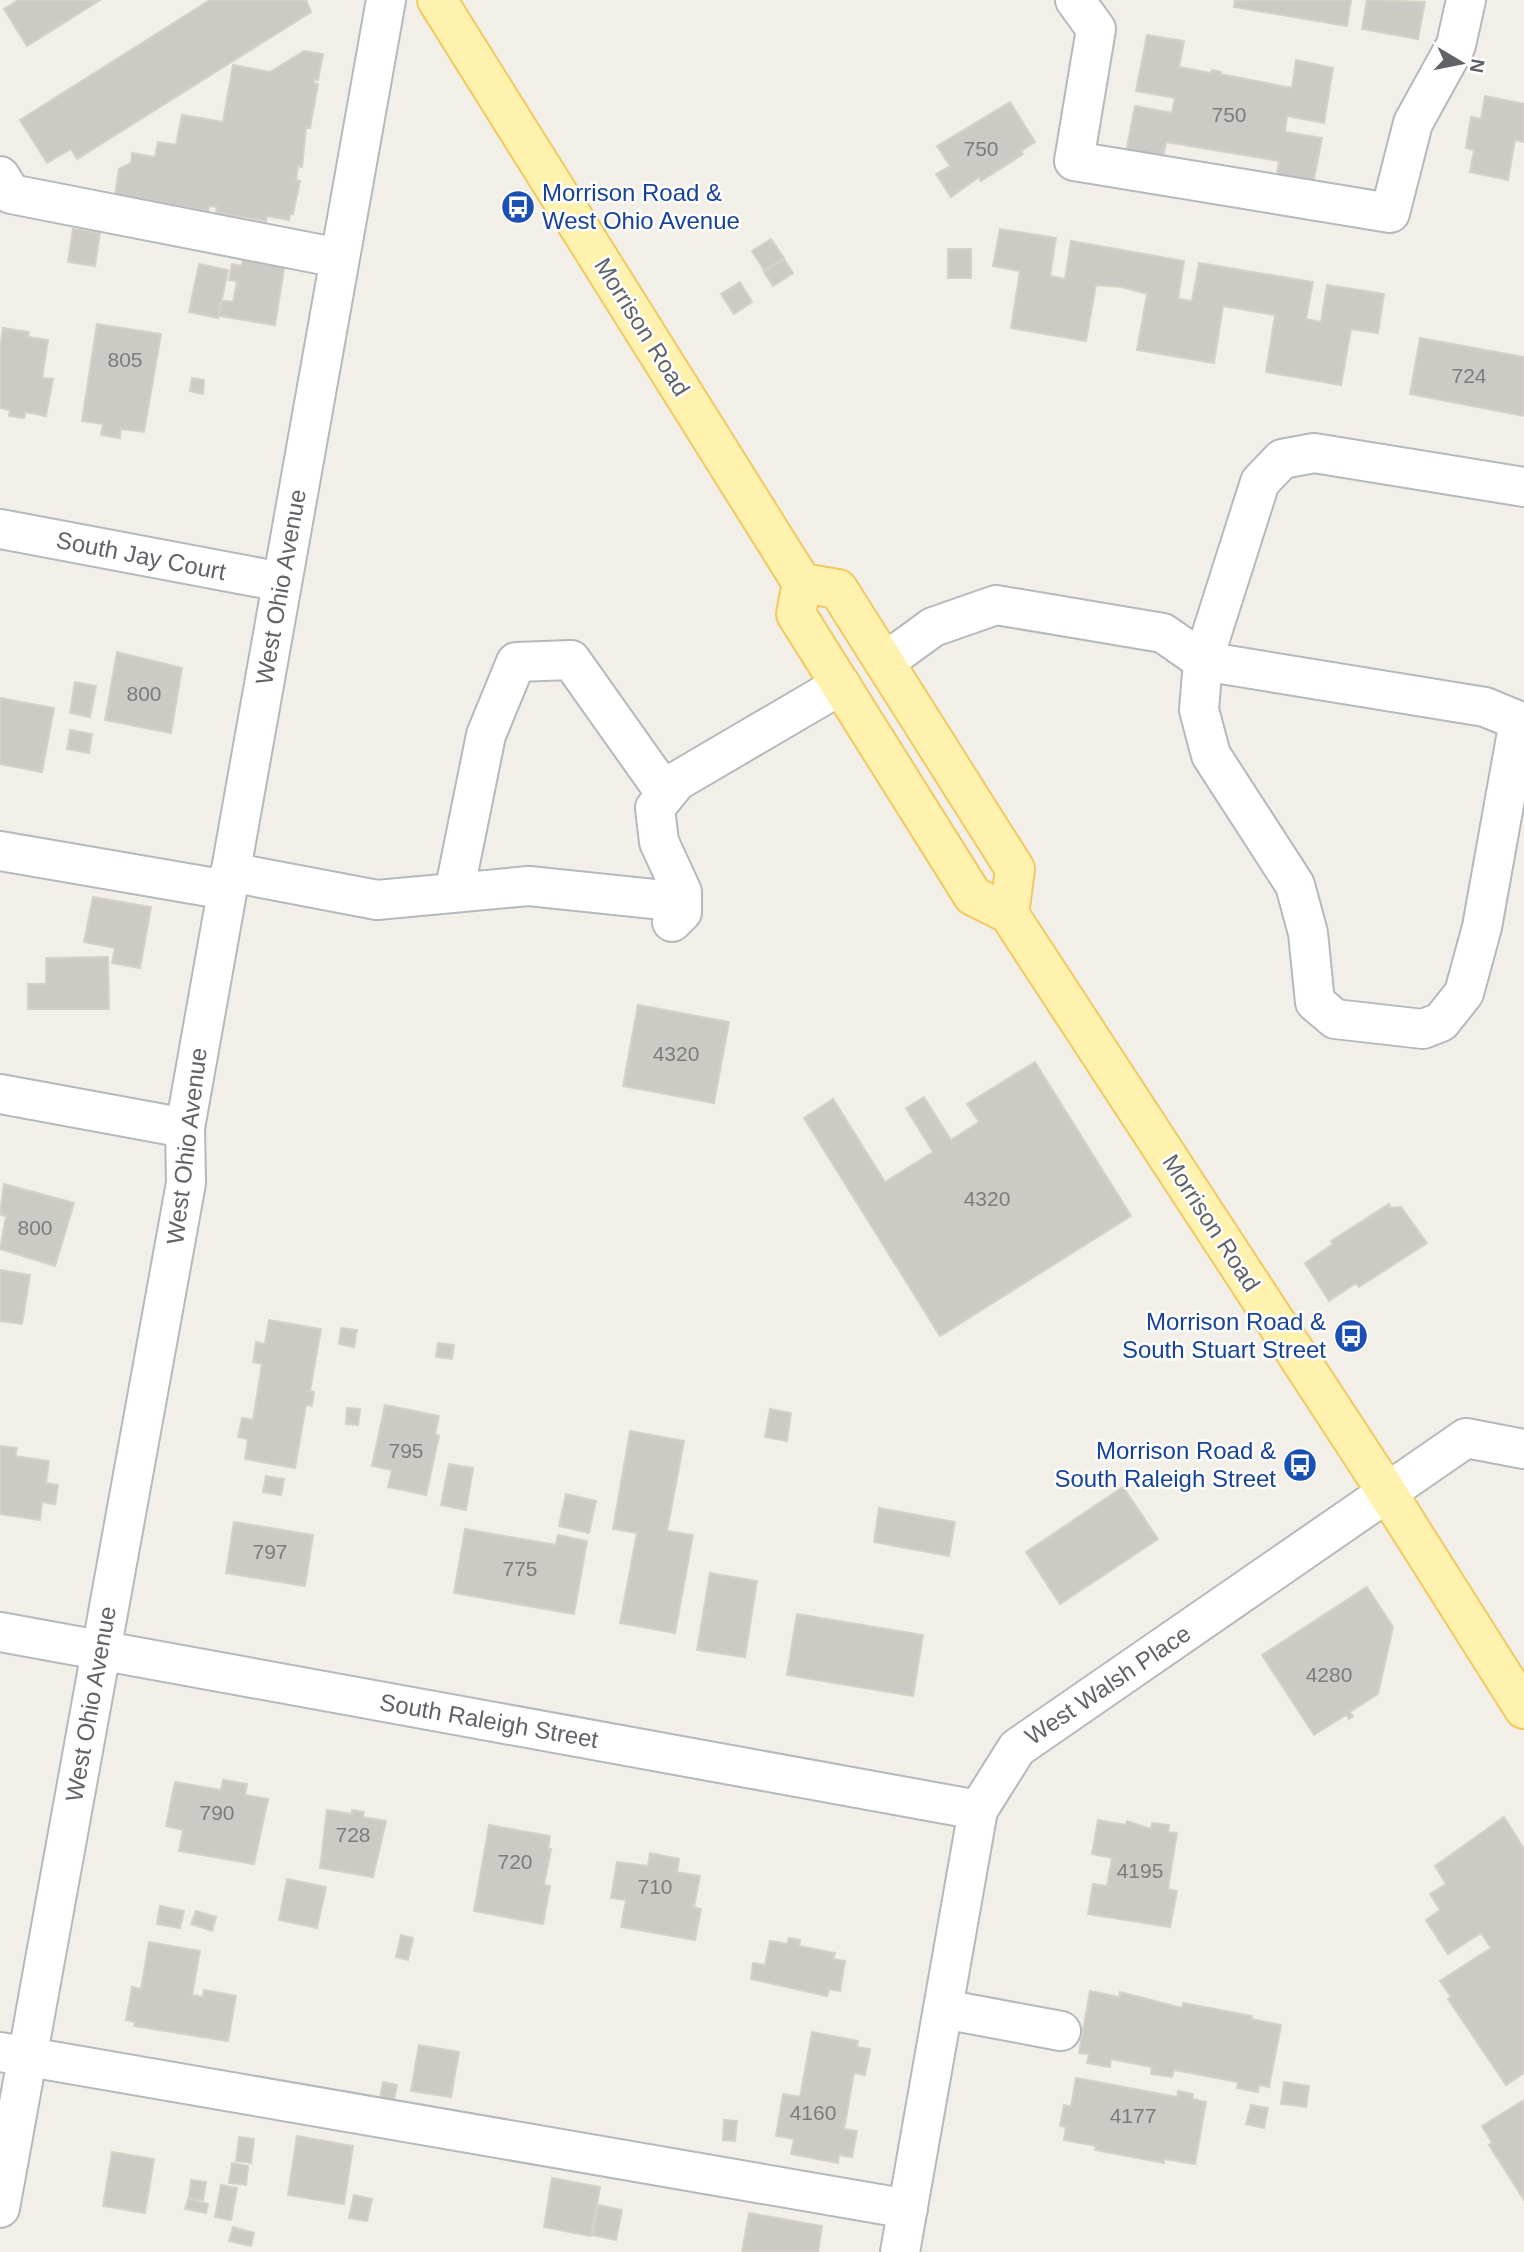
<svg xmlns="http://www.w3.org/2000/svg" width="1524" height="2252" viewBox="0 0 1524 2252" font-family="Helvetica,sans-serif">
<rect width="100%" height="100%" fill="#f1efe8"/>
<path fill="#cccac5" stroke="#d6d1c6" stroke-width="2" d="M18 0H100L27 46 4 9Z
M210 0H306L311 12 77 159 71 149 47 163 20 120Z
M1235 0H1351L1347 26 1234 7Z
M1367 0 1425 2 1418 39 1362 29Z
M1147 35 1184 41 1179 67 1211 73 1212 70 1221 72 1220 74 1292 88 1296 60 1333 68 1324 123 1287 116 1285 132 1322 138 1311 194 1275 188 1279 161 1166 142 1161 170 1124 163 1135 106 1172 113 1175 98 1136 91Z
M304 51 323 54 318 80 314 79V83L318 84 310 128H306L302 167 298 166 296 180 300 181 293 214H290L289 220 267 216 266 221 216 212 217 207 209 206 208 211 115 195 119 169 131 163 132 153 155 157 158 142 176 145 182 115 223 122 233 65 270 72Z
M1485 96 1524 104V142L1515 140 1508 180 1470 172 1474 150 1466 148 1471 117 1481 119Z
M1010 102 1035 142 1021 151 1023 154 981 181 979 177 951 197 936 174 950 166 937 146Z
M73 229 100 233 95 266 68 262Z
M1000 229 1056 238 1050 276 1065 279 1071 241 1184 261 1178 299 1192 301 1199 263 1313 282 1306 319 1321 322 1327 285 1384 294 1378 333 1351 329 1341 385 1266 372 1275 315 1223 306 1214 363 1137 350 1147 294 1122 287 1096 285 1086 341 1011 328 1020 271 993 266Z
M771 239 784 258 764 270 752 251Z
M948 249H971V278H948Z
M243 256 285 263 275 325 219 316 222 300 233 302 237 281 229 280 232 264 242 266Z
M784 259 793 273 773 286 764 272Z
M199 264 228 270 218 318 189 312Z
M740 282 752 302 734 314 721 294Z
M97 324 161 334 144 432 121 429 120 438 101 435 103 424 82 421Z
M3 328 29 332 28 337 48 340 42 378 53 379 46 416 25 412 24 418 9 416 10 410 0 408V350Z
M1420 338 1524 357V416L1410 394Z
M192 378 204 380 203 394 190 391Z
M117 652 182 668 171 733 105 720Z
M75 682 96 686 90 717 70 713Z
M0 698 54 708 42 772 0 764Z
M70 730 92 734 89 753 67 749Z
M93 897 151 907 140 968 112 963 115 948 84 942Z
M108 957 109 1009H28V984H46V958Z
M638 1005 729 1022 714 1103 623 1086Z
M1035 1062 1131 1216 940 1336 804 1118 833 1099 885 1182 933 1152 906 1108 924 1097 951 1140 979 1122 967 1104Z
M4 1184 74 1203 55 1266 0 1249 6 1216 0 1215Z
M1389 1204 1391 1208 1401 1207 1427 1243 1359 1287 1356 1283 1329 1301 1305 1263 1333 1244 1331 1241Z
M0 1270 30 1275 22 1324 0 1321Z
M269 1320 321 1329 310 1391 314 1392 312 1406 306 1405 295 1468 245 1459 248 1439 238 1437 242 1418 253 1420 262 1364 253 1362 256 1342 265 1344Z
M341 1328 357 1330 354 1347 339 1344Z
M438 1343 454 1345 452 1359 436 1357Z
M385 1405 439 1416 435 1434 439 1436 426 1495 388 1487 392 1470 372 1466Z
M347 1408 360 1409 358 1425 346 1424Z
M770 1409 791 1413 787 1441 765 1437Z
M630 1431 684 1441 667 1531 693 1535 675 1633 620 1623 637 1533 613 1529Z
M0 1446 17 1448 15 1456 49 1461 46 1483 58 1485 55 1504 42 1502 40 1520 0 1514Z
M449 1464 473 1468 466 1510 441 1505Z
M266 1476 284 1479 281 1495 263 1492Z
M1123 1487 1158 1539 1060 1604 1026 1552Z
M566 1494 596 1501 589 1533 559 1526Z
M879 1508 955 1522 949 1556 874 1542Z
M234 1522 313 1535 305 1586 226 1573Z
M465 1529 556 1545 558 1535 587 1541 574 1614 454 1593Z
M710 1573 757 1581 745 1657 697 1650Z
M1367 1587 1393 1627 1378 1694 1350 1712 1353 1716 1349 1719 1346 1715 1314 1735 1262 1655Z
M797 1614 923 1635 913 1696 787 1675Z
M223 1780 247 1784 245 1795 268 1799 254 1864 179 1851 183 1830 166 1826 175 1782 221 1790Z
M327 1810 352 1814V1810L364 1812 363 1817 386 1821 373 1877 320 1868Z
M1504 1817 1524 1849V2073L1506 2085 1448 1999 1451 1997 1440 1981 1491 1948 1481 1933 1448 1954 1426 1920 1440 1910 1430 1894 1446 1884 1435 1866Z
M1098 1820 1126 1825 1127 1821 1151 1829 1152 1823 1169 1825 1168 1832 1177 1833 1168 1889 1177 1891 1170 1927 1088 1914 1093 1884 1107 1886 1112 1858 1092 1854Z
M489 1825 550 1836 548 1849H551L544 1885 550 1886 543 1924 474 1911Z
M650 1853 679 1859 677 1872 700 1876 694 1907 701 1909 695 1940 621 1927 626 1900 611 1898 617 1862 648 1866Z
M287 1879 326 1887 317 1928 279 1920Z
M160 1906 184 1911 180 1928 157 1924Z
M196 1911 216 1917 212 1931 191 1924Z
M401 1935 413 1938 408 1960 396 1957Z
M789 1938 800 1940 799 1946 835 1953 833 1959 845 1961 840 1991 829 1989 827 1996 751 1979 753 1963 765 1965 770 1941 787 1944Z
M149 1942 200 1951 192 1995 203 1997 204 1990 236 1996 228 2041 134 2026 135 2022 126 2020 132 1987 141 1989Z
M1090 1991 1119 1997 1120 1992 1182 2008 1183 2003 1252 2016 1251 2019 1281 2025 1269 2087 1259 2085 1258 2092 1237 2088 1238 2082 1174 2070 1172 2077 1151 2074 1152 2067 1111 2059 1110 2067 1087 2063 1089 2054 1079 2053Z
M812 2032 858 2041 857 2047 870 2049 865 2075 854 2073 844 2129 857 2131 852 2157 839 2155 838 2163 791 2154 794 2139 776 2136 783 2094 800 2097Z
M419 2045 459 2052 451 2097 411 2091Z
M1076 2078 1177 2097 1178 2091 1193 2094 1192 2099 1206 2102 1195 2164 1164 2159V2163L1095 2150 1096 2146 1064 2140 1066 2127 1060 2126 1064 2105 1071 2107Z
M383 2082 397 2085 394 2100 380 2098Z
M1284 2082 1309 2086 1306 2107 1281 2104Z
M1524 2100V2200L1489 2145 1492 2143 1482 2126Z
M1251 2105 1268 2108 1264 2128 1246 2124Z
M724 2120 737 2121 735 2141 723 2140Z
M297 2136 353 2146 344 2204 288 2195Z
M239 2137 254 2139 251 2163 236 2161Z
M112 2152 154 2159 145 2213 103 2206Z
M232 2163 248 2166 246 2185 229 2183Z
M552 2178 600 2187 591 2236 544 2227Z
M191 2180 206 2182 203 2200 189 2198Z
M221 2185 237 2188 231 2220 215 2217Z
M354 2195 372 2199 367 2221 349 2218Z
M188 2199 208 2204 206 2213 185 2209Z
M598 2205 622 2210 616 2240 593 2235Z
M749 2213 822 2226 818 2252H742Z
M233 2227 254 2233 251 2246 229 2241Z"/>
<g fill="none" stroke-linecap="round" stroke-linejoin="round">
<g stroke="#b5b8bc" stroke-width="42">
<path id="minor" d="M1075 0 1096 29 1074 161 1390 213 1413 123 1456 45 1466 0
M0 176 11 194 339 258
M0 529 282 582
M885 662 933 627 996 605 1163 633 1203 661 1485 707 1524 723
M1519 721 1482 927 1464 993 1441 1022 1423 1029 1335 1019 1315 1002 1308 933 1295 885 1211 755 1199 710 1203 661 1260 482 1282 459 1314 453 1524 487
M0 851 227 890
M230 872 377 900 529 886 682 902
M454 893 486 735 516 662 571 660 666 794
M672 922 682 912V892L659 842 655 808 677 781 841 685
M0 1094 185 1128
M0 1632 978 1810
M943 2009 1061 2031
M0 2052 908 2209
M0 2208 186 1183 185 1128 386 0
M900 2252 978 1810 1017 1748 1466 1438 1524 1449"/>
</g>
<g stroke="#f2c960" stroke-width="42">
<path id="major" d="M437 0 802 583 796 614 973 896 1009 914 1388 1494 1524 1709
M802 583 838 589 1015 869 1009 914"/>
</g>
<use href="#minor" stroke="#fff" stroke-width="38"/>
<use href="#major" stroke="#fff2af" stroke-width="38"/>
</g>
<defs>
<g id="bus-disc" transform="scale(1.75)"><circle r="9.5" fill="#1a4fb4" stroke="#fff"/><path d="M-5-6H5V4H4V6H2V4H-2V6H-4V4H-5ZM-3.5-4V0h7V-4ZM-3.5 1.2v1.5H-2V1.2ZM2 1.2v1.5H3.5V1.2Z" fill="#fff"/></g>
</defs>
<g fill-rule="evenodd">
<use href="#bus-disc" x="518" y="207"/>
<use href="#bus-disc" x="1351" y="1336"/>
<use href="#bus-disc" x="1300" y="1465"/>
</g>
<g text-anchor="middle" stroke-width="5" stroke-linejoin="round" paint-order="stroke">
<g font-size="21" fill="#7a7d7f">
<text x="1229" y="122">750</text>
<text x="981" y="156">750</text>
<text x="125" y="367">805</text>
<text x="1469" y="383">724</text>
<text x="144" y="701">800</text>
<text x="676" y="1061">4320</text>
<text x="987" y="1206">4320</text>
<text x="35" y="1235">800</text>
<text x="406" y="1458">795</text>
<text x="270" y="1559">797</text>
<text x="520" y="1576">775</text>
<text x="1329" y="1682">4280</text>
<text x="217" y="1820">790</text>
<text x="353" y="1842">728</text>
<text x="515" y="1869">720</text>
<text x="1140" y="1878">4195</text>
<text x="655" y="1894">710</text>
<text x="813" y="2120">4160</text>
<text x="1133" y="2123">4177</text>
</g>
<g font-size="24" fill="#164399" stroke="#fff" text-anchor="end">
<text x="542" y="201" text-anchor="start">Morrison Road &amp;<tspan x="542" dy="28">West Ohio Avenue</tspan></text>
<text x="1326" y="1330">Morrison Road &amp;<tspan x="1326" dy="28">South Stuart Street</tspan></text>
<text x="1276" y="1459">Morrison Road &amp;<tspan x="1276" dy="28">South Raleigh Street</tspan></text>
</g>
<g font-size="24" fill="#5f6368" stroke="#fff">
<text transform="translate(642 327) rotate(58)" y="8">Morrison Road</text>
<text transform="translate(141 556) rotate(11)" y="8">South Jay Court</text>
<text transform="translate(281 587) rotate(-80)" y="8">West Ohio Avenue</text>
<text transform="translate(187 1146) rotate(-83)" y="8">West Ohio Avenue</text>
<text transform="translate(1211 1223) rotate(57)" y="8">Morrison Road</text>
<text transform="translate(1108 1685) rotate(-34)" y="8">West Walsh Place</text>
<text transform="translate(91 1704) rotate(-80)" y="8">West Ohio Avenue</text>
<text transform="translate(489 1721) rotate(10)" y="8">South Raleigh Street</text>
</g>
</g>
<g transform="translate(1461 63) rotate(100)" stroke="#ffffff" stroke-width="5" paint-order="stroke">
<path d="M0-5L12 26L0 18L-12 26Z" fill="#5f6368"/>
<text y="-10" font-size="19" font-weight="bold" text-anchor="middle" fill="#5f6368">N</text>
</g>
</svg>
